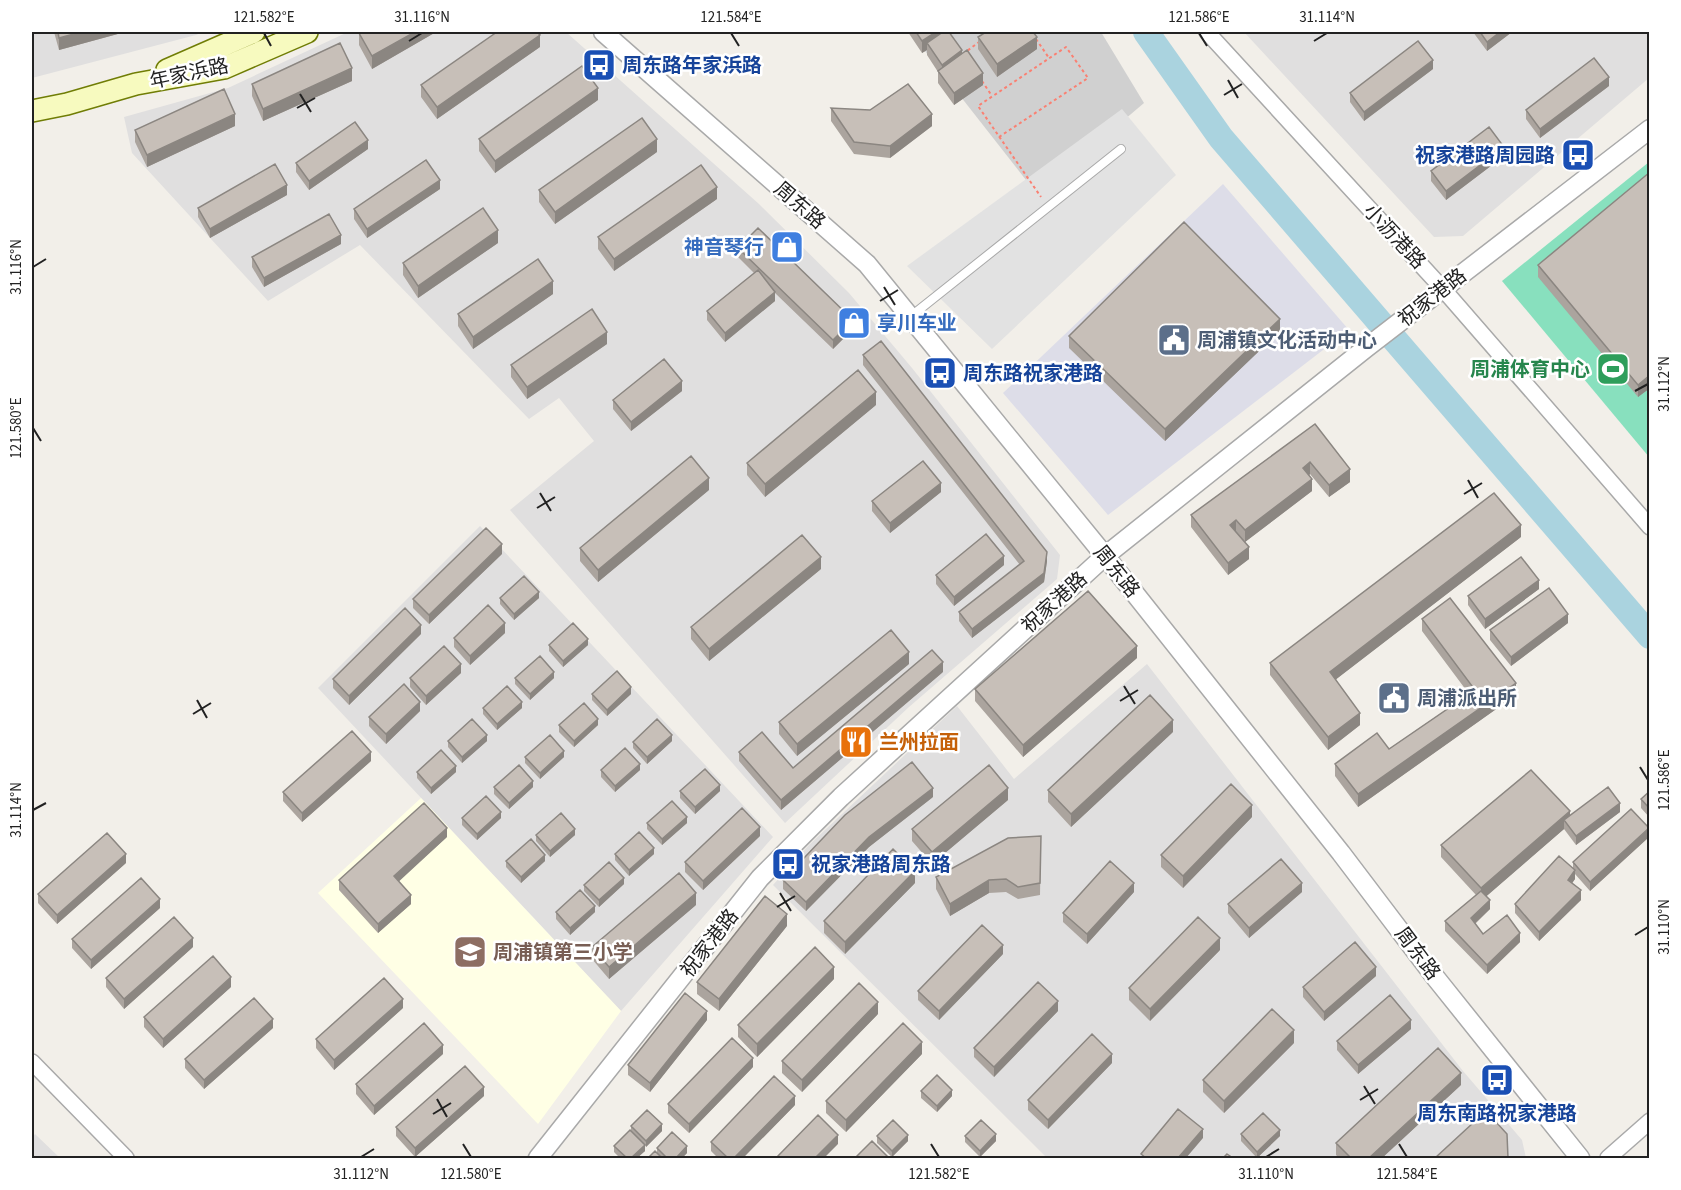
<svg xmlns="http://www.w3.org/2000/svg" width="1681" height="1190" viewBox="0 0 1681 1190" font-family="'Source Sans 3','Noto Sans SC',sans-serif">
<rect width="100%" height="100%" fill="#f2efe9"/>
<path fill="#e0dfdf" d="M32 32H203L196 35 32 78Z
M348 32H566L759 204 849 293 912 368 1060 555 1057 579 909 707 785 823 510 510 594 441 559 398 529 419 360 245 268 301 132 153 124 117 228 88Z
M1244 32H1649V78L1463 236 1434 237Z
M480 526 773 837 621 1011 318 688Z
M1147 664 1463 1071 1522 1140 1526 1158H1047L773 885 809 845 957 706 1014 779Z
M35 1134 60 1158H32V1138Z"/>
<path fill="#ffffe5" d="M421 798 621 1011 538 1124 318 893Z"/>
<path fill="#d0d0d0" d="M910 32H1101L1144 103 1037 194Z"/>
<path fill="#88e0be" d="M1649 162V457L1502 281Z"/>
<path fill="#e2e2e2" d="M1122 109 1176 175 992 349 907 266Z"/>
<path fill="#dddde8" d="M1223 184 1349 330 1108 515 1003 393Z"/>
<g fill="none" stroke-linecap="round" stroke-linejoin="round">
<path stroke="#aad3df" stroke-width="26" d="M1146 32 1221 138 1650 636"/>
<g stroke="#a9a9a9" stroke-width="10">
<path id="service" d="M910 317 1121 149"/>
</g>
<g stroke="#a9a9a9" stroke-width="18">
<path id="minor" d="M1207 32 1443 289 1650 527
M32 1062 126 1158
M1608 1158 1650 1121"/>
</g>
<g stroke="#a9a9a9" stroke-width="21">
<path id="tertiary" d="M603 32 867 264 1105 556 1341 853 1435 977 1580 1158
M538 1158 760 878 841 797 1105 556 1366 348 1650 129"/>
</g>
<g stroke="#707d05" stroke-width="24">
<path id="secondary" d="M167 70 254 32
M32 111 67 104 136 84 224 68 307 32"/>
</g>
<path stroke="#fa8072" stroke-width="2" stroke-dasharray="3 3" stroke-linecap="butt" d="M1036 39 1049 58
M963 54 979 42
M982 81 992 96
M999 137 1088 78 1066 47 978 106 1041 197"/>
<use href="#service" stroke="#fff" stroke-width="8"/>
<use href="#minor" stroke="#fff" stroke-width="15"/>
<use href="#tertiary" stroke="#fff" stroke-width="18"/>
<use href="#secondary" stroke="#f7fabf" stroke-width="21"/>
</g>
<path fill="#aba49e" d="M54 32H125L59 50Z
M361 32H436L372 69 359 45V33Z
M908 32H949L983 85 954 105 938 83V72L927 55V50L922 53Z
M1473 32H1512L1487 51Z
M978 37 1037 49 997 77 978 49Z
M540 47 437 119 421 97V85Z
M1433 69 1364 121 1350 102V93Z
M352 81 263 121 252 96V84Z
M1609 86 1540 138 1526 119V110Z
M598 100 495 173 479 151V139Z
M831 108 932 126 890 158 854 154 831 121Z
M235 126 147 167 135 142V130Z
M368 149 309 190 296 172V163Z
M657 152 555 224 539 202V190Z
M1504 156 1446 200 1431 181V171Z
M1650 172V388L1638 397 1538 277V265Z
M440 189 367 238 354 219V209Z
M287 195 210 238 198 217V208Z
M717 199 614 271 598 249V237Z
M498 243 418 298 403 275V263Z
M341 244 264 287 252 267V257Z
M738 248 853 329 833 349 775 293V301L725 342 707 320V311L754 273 738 257Z
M553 294 473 349 458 326V314Z
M1280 331 1165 441 1069 348V336Z
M607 344 527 399 511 377V365Z
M863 355 1047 561 1044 582 972 638 959 621V612L1020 565 863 365Z
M682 391 631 431 613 409V400Z
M876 405 765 497 747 475V463Z
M1315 424 1350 482 1329 497 1310 474 1309 476 1312 491 1245 542 1249 559 1228 575 1191 527V515Z
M709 490 598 582 580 561V548Z
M941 492 890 533 872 511V501Z
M1521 537 1336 679 1360 725 1328 750 1270 675V663Z
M502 554 429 624 413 608V599Z
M1004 565 954 606 936 584V575Z
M821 569 709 661 691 639V627Z
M1539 589 1485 629 1468 605V596Z
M500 598H539L514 620 500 604Z
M1422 619 1516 695 1358 807 1335 776V764L1389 749 1469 694 1422 631Z
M1568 623 1511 666 1490 640V630Z
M505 633 470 665 454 647V638Z
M421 634 349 705 333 688V679Z
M549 645H588L563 667 549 651Z
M1137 658 1023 757 975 701V689Z
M909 664 797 756 779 734V722Z
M943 672 781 810 739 761V752L793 768Z
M461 673 426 705 410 687V678Z
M515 678H554L530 700 515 684Z
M592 694H631L607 716 592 700Z
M483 708H522L497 730 483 714Z
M420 711 386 744 369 726V717Z
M559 725H598L574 747 559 732Z
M1173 732 1071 827 1048 802V790Z
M448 741H487L462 763 448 747Z
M672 741 647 764 633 748V742Z
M525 757H564L540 779 525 763Z
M371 761 302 822 283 801V792Z
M601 770H640L615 792 601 777Z
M417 772H456L431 794 417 778Z
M494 787H533L509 809 494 794Z
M680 791H720L695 814 680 798Z
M1650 791V818L1641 808V799Z
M933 797 869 847 806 911 783 889V880Z
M1008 800 932 864 912 841V829Z
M1620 812 1576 845 1564 829 1486 896 1490 909 1475 924 1483 934 1520 942 1487 974 1445 931V921L1476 895 1441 857V845L1570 815Z
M1252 817 1183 888 1161 867V855Z
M462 818H501L477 840 462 825Z
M647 823H687L662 845 647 829Z
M536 835H575L550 857 536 841Z
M760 836 703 890 685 872V862Z
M1041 836 1040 895 1018 899 1006 892 989 893 950 916 936 889V877Z
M447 837 398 881 411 904 378 933 339 890V880Z
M1649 837 1590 891 1575 874V879L1572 883 1581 900 1539 941 1515 913V904L1573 868V862Z
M615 854H654L629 876 615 860Z
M506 861H545L521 883 506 867Z
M126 863 57 924 38 903V894Z
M915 883 845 954 824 933V921Z
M624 884 599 907 584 891V885Z
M1134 892 1087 944 1063 922V913Z
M1302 892 1249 938 1228 913V904Z
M696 905 609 979 592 959V947Z
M160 908 91 969 72 948V939Z
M556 912H595L570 935 556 919Z
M787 926 719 1011 697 994V982Z
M193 947 124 1009 106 987V978Z
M1220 950 1150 1021 1129 1000V988Z
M1003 954 939 1020 918 1000V991Z
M1376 976 1324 1021 1303 997V987Z
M834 979 757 1057 738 1037V1025Z
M231 987 163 1048 144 1027V1017Z
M403 1008 334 1070 316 1048V1039Z
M1058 1011 994 1077 974 1057V1048Z
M878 1014 802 1092 782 1073V1061Z
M707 1020 650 1092 628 1075V1065Z
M273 1028 204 1089 185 1068V1059Z
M1411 1029 1358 1074 1337 1050V1041Z
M1294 1043 1224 1113 1203 1092V1080Z
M443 1054 374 1115 356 1094V1084Z
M922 1054 846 1132 826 1113V1101Z
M1112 1063 1048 1129 1028 1110V1100Z
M753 1067 689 1133 668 1113V1104Z
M1461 1085 1382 1158H1339L1336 1155V1143Z
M921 1091 952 1096 937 1112 921 1098Z
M484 1096 415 1157 396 1136V1127Z
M795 1105 743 1158H718L711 1151V1142Z
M631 1126 662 1131 646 1147 645 1145V1151L637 1158H620L614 1152V1146L631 1131Z
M1241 1134 1280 1136 1257 1158 1241 1141Z
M877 1136 908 1141 892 1157 877 1143Z
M965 1136 996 1141 980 1157 965 1142Z
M657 1148 687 1153 682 1158H648L657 1153Z"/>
<path fill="#8b8681" d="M81 32H125L59 50V38Z
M415 32H436L372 69V56Z
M936 32H944L927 43V50L922 53V41Z
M1500 32H1512L1487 51V42Z
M540 35V47L437 119V107Z
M1037 37V49L997 77V64Z
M962 50V63L942 77V65Z
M1433 60V69L1364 121V112Z
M352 68V81L263 121V109Z
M983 73V85L954 105V93Z
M1609 77V86L1540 138V129Z
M598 88V100L495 173V161Z
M235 114V126L147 167V155Z
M932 114V126L890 158V146Z
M657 139V152L555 224V212Z
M368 140V149L309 190V181Z
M1504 147V156L1446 200V191Z
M440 180V189L367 238V229Z
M287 185V195L210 238V229Z
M717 187V199L614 271V259Z
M498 230V243L418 298V286Z
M341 235V244L264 287V278Z
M553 281V294L473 349V337Z
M775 292V301L725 342V333Z
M1280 319V331L1165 441V429Z
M853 320V329L833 349V340Z
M607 332V344L527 399V387Z
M1650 375V388L1638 397V385Z
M682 381V391L631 431V422Z
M876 392V405L765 497V484Z
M1310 462V474L1303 480V468Z
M1350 469V482L1329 497V485Z
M709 478V490L598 582V570Z
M1312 479V491L1245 542V530Z
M941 483V492L890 533V523Z
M1236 520V533L1230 525Z
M1521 525V537L1330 684V672Z
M502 544V554L429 624V615Z
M1249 547V559L1228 575V563Z
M1047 552V561L1044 582 972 638V629Z
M1004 556V565L954 606V597Z
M821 557V569L709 661V649Z
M1539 580V589L1485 629V619Z
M539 592V598L514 620V614Z
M1568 614V623L1511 666V657Z
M505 623V633L470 665V656Z
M421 625V634L349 705V696Z
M588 639V645L563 667V661Z
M1137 646V658L1023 757V745Z
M909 652V664L797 756V744Z
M943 662V672L781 810V800Z
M461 664V673L426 705V696Z
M554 672V678L530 700V694Z
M1516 683V695L1358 807V794Z
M631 687V694L607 716V710Z
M420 702V711L386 744V734Z
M522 702V708L497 730V724Z
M1360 713V725L1328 750V737Z
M598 719V725L574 747V741Z
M1173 720V732L1071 827V814Z
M487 735V741L462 763V757Z
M672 735V741L647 764V757Z
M564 751V757L540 779V773Z
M371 752V761L302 822V813Z
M640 764V770L615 792V786Z
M456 766V772L431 794V788Z
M533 781V787L509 809V803Z
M720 785V791L695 814V807Z
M933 788V797L869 847 806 911V902L869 837Z
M1008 788V800L932 864V852Z
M1620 803V812L1576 845V836Z
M1252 805V817L1183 888V876Z
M1570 811V823L1564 820V829L1481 901V888Z
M501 812V818L477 840V834Z
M687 817V823L662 845V839Z
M760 827V836L703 890V881Z
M447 828V837L394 886V876Z
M1649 828V837L1590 891V882Z
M575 829V835L550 857V851Z
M654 848V854L629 876V870Z
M126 854V863L57 924V915Z
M545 855V861L521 883V877Z
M1575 870V879L1568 889V880Z
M915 871V883L845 954V942Z
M624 878V884L599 907V900Z
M989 880V893L950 916V904Z
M1134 883V892L1087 944V934Z
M1302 883V892L1249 938V928Z
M1581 890V900L1539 941V932Z
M696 893V905L609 979V967Z
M411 895V904L378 933V924Z
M160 899V908L91 969V960Z
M1490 900V909L1471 927V918Z
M595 906V912L570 935V928Z
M787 914V926L719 1011V999Z
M1520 933V942L1487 974V965Z
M193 938V947L124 1009V999Z
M1220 938V950L1150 1021V1009Z
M1003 945V954L939 1020V1011Z
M834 967V979L757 1057V1044Z
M1376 967V976L1324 1021V1012Z
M231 977V987L163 1048V1039Z
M403 999V1008L334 1070V1060Z
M1058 1001V1011L994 1077V1067Z
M878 1002V1014L802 1092V1080Z
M707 1011V1020L650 1092V1083Z
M273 1019V1028L204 1089V1080Z
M1411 1020V1029L1358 1074V1065Z
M1294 1030V1043L1224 1113V1101Z
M922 1042V1054L846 1132V1120Z
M443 1045V1054L374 1115V1106Z
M1112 1054V1063L1048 1129V1120Z
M753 1058V1067L689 1133V1124Z
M1461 1073V1085L1382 1158H1369Z
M484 1087V1096L415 1157V1148Z
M952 1090V1096L937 1112V1106Z
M795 1096V1105L743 1158H734Z
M662 1124V1131L646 1147V1141Z
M1203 1129V1138L1186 1158H1178Z
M1280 1130V1136L1257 1158V1152Z
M996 1134V1141L980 1157V1151Z
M838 1135V1144L824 1158H815Z
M908 1135V1141L892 1157V1151Z
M645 1145V1151L637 1158H631Z
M687 1146V1153L682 1158H676Z"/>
<path fill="#c7bfb8" stroke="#8b8681" stroke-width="1.5" d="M58 32H81L59 38Z
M361 32H415L372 56 359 33Z
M497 32H537L540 35 437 107 421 85Z
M916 32H936L922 41Z
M943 32H949L962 50 942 65 927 43Z
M986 32H1033L1037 37 997 64 978 37Z
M1480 32H1500L1487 42Z
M1418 41 1433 60 1364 112 1350 93Z
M340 43 352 68 263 109 252 84Z
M967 50 983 73 954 93 938 71Z
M1594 58 1609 77 1540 129 1526 110Z
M582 66 598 88 495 161 479 139Z
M908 84 932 114 890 146 854 142 831 108 870 110Z
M224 89 235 114 147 155 135 130Z
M642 118 657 139 555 212 539 190Z
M355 122 368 140 309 181 296 163Z
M1489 127 1504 147 1446 191 1431 171Z
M426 160 440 180 367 229 354 209Z
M275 164 287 185 210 229 198 208Z
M701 165 717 187 614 259 598 237Z
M1650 172V375L1638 385 1538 265Z
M483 208 498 230 418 286 403 263Z
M329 214 341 235 264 278 252 257Z
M1184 222 1280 319 1165 429 1069 336Z
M758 228 853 320 833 340 738 248Z
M538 259 553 281 473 337 458 314Z
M758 270 775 292 725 333 707 311Z
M592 309 607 332 527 387 511 365Z
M881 341 1047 552 1044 573 972 629 959 612 1024 561 863 355Z
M664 359 682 381 631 422 613 400Z
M858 370 876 392 765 484 747 463Z
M1315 424 1350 469 1329 485 1310 462 1303 468 1312 479 1245 530 1236 520 1230 525 1249 547 1228 563 1191 515Z
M691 456 709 478 598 570 580 548Z
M923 461 941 483 890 523 872 501Z
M1494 493 1521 525 1330 672 1360 713 1328 737 1270 663Z
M486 528 502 544 429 615 413 599Z
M986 534 1004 556 954 597 936 575Z
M802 535 821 557 709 649 691 627Z
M1521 557 1539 580 1485 619 1468 596Z
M524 576 539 592 514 614 500 598Z
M1549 588 1568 614 1511 657 1490 630Z
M1088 591 1137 646 1023 745 975 689Z
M1450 598 1516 683 1358 794 1335 764 1377 733 1389 749 1475 690 1422 619Z
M488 605 505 623 470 656 454 638Z
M405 608 421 625 349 696 333 679Z
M573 623 588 639 563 661 549 645Z
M891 630 909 652 797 744 779 722Z
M444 646 461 664 426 696 410 678Z
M932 650 943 662 781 800 739 752 762 732 793 768Z
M540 656 554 672 530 694 515 678Z
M617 671 631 687 607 710 592 694Z
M404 684 420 702 386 734 369 717Z
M507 686 522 702 497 724 483 708Z
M1150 695 1173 720 1071 814 1048 790Z
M584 703 598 719 574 741 559 725Z
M472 719 487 735 462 757 448 741Z
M657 719 672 735 647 757 633 742Z
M352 731 371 752 302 813 283 792Z
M550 735 564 751 540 773 525 757Z
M625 748 640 764 615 786 601 770Z
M441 750 456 766 431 788 417 772Z
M912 762 933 788 869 837 806 902 783 880 845 815Z
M519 765 533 781 509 803 494 787Z
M989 765 1008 788 932 852 912 829Z
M705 769 720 785 695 807 680 791Z
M1531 770 1570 811 1481 888 1441 845Z
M1231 784 1252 805 1183 876 1161 855Z
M1608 787 1620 803 1576 836 1564 820Z
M1650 791V809L1641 799Z
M486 796 501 812 477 834 462 818Z
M672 801 687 817 662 839 647 823Z
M424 803 447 828 394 876 411 895 378 924 339 880Z
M742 808 760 827 703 881 685 862Z
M1631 809 1649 828 1590 882 1573 862Z
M561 813 575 829 550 851 536 835Z
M639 832 654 848 629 870 615 854Z
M107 833 126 854 57 915 38 894Z
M1041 836 1040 883 1018 887 1006 879 989 880 950 904 936 877 1008 838Z
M531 839 545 855 521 877 506 861Z
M893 849 915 871 845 942 824 921Z
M1559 856 1575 870 1568 880 1581 890 1539 932 1515 904Z
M1281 859 1302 883 1249 928 1228 904Z
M1110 861 1134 883 1087 934 1063 913Z
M609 862 624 878 599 900 584 885Z
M679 873 696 893 609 967 592 947Z
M141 878 160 899 91 960 72 939Z
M580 890 595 906 570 928 556 912Z
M1481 891 1490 900 1471 918 1483 934 1507 915 1520 933 1487 965 1445 921Z
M765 896 787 914 719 999 697 982Z
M174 917 193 938 124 999 106 978Z
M1198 917 1220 938 1150 1009 1129 988Z
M982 925 1003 945 939 1011 918 991Z
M1355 942 1376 967 1324 1012 1303 987Z
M815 947 834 967 757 1044 738 1025Z
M213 956 231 977 163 1039 144 1017Z
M384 978 403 999 334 1060 316 1039Z
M1038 982 1058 1001 994 1067 974 1048Z
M859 983 878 1002 802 1080 782 1061Z
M685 993 707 1011 650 1083 628 1065Z
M1390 995 1411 1020 1358 1065 1337 1041Z
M254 998 273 1019 204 1080 185 1059Z
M1272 1009 1294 1030 1224 1101 1203 1080Z
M424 1023 443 1045 374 1106 356 1084Z
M903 1023 922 1042 846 1120 826 1101Z
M1092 1034 1112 1054 1048 1120 1028 1100Z
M732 1038 753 1058 689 1124 668 1104Z
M1438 1048 1461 1073 1369 1158H1351L1336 1143Z
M465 1066 484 1087 415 1148 396 1127Z
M937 1075 952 1090 937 1106 921 1091Z
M774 1076 795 1096 734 1158H728L711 1142Z
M1178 1109 1203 1129 1178 1158H1146L1141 1154Z
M647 1110 662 1124 646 1141 631 1126Z
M1486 1111 1507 1134 1508 1158H1435Z
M1263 1113 1280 1130 1257 1152 1241 1134Z
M818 1115 838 1135 815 1158H776Z
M893 1120 908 1135 892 1151 877 1136Z
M981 1120 996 1134 980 1151 965 1136Z
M630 1130 645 1145 631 1158H627L614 1146Z
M672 1132 687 1146 676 1158H667L657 1148Z
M872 1141 887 1156 885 1158H857L856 1157Z
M655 1151 662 1158H648Z
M1227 1154 1233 1158H1223Z"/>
<path fill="none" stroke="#222" stroke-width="2" d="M264 33 271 46M731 33 739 46M1199 33 1207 46M409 41 422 33M1314 41 1327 33M1228 80 1238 98M300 94 311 112M1224 95 1242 84M297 108 315 98M33 267 46 259M884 287 895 305M880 301 898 290M1635 391 1648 384M33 428 41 441M1468 480 1478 498M540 493 551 511M1464 494 1482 483M537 508 555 497M1124 686 1135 704M197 700 207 718M1120 701 1138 690M193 714 211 703M1640 767 1648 780M33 810 46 803M780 893 791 911M777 907 795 896M1635 935 1648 927M1364 1086 1375 1104M437 1099 447 1117M1360 1100 1378 1089M433 1114 451 1103M463 1144 471 1157M931 1144 939 1157M1399 1144 1407 1157M361 1157 374 1149M1266 1157 1279 1149"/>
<defs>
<g id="bus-square" transform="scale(1.725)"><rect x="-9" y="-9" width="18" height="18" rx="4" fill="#1a4fb4" stroke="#fff"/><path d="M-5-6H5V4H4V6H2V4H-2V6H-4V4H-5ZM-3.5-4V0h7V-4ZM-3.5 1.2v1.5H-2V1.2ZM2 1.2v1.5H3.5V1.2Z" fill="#fff"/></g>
<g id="shop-square" transform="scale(1.725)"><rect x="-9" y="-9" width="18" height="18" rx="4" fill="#3f7fe0" stroke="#fff"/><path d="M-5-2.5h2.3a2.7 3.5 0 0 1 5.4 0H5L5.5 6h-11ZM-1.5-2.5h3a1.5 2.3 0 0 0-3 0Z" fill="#fff"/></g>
<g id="civic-square" transform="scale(1.725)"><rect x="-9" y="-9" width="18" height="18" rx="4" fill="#5c6f8a" stroke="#fff"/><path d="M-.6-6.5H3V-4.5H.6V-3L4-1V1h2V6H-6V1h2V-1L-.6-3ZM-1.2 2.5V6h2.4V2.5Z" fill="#fff"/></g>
<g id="stadium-square" transform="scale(1.725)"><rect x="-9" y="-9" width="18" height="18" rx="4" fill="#2e9e5b" stroke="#fff"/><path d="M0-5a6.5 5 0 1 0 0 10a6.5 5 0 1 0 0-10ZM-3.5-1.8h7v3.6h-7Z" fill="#fff"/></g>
<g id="restaurant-square" transform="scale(1.725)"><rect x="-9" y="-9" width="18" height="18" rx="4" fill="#e8710a" stroke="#fff"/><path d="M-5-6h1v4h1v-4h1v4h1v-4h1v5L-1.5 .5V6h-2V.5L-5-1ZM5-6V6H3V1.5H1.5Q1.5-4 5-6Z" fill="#fff"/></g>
<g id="school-square" transform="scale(1.725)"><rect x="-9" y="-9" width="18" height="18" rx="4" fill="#8d6e63" stroke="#fff"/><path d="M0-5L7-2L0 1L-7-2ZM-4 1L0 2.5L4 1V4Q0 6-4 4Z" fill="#fff"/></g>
</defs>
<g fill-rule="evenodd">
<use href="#bus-square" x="599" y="65"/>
<use href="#bus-square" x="1578" y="155"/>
<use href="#shop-square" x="787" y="247"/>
<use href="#shop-square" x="854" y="323"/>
<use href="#civic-square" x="1174" y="340"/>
<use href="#stadium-square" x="1613" y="369"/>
<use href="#bus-square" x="940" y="373"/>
<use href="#civic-square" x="1394" y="698"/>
<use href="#restaurant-square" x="856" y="742"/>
<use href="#bus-square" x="788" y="864"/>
<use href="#school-square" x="470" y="952"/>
<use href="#bus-square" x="1497" y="1080"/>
</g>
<g text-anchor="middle" stroke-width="5" stroke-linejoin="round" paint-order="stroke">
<g font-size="20" font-weight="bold" fill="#164399" stroke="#fff" text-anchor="start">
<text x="622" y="72">周东路年家浜路</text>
<text x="1555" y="162" text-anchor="end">祝家港路周园路</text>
<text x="963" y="380">周东路祝家港路</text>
<text x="811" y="871">祝家港路周东路</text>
<text x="1497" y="1120" text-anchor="middle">周东南路祝家港路</text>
</g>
<g font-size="20" fill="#222" stroke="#fff">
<text transform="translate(189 73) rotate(-12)" y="7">年家浜路</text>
<text transform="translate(800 205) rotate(41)" y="7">周东路</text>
<text transform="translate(1395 236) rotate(47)" y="7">小沥港路</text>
<text transform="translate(1432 297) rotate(-38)" y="7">祝家港路</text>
<text transform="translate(1117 571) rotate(51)" y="7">周东路</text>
<text transform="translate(1054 602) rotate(-42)" y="7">祝家港路</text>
<text transform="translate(709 943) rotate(-52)" y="7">祝家港路</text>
<text transform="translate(1418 953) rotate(53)" y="7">周东路</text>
</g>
<g font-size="20" font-weight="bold" fill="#366cbe" stroke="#fff" text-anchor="end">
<text x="764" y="254">神音琴行</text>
<text x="877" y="330" text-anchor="start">享川车业</text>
</g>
<g font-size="20" font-weight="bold" fill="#4e5e75" stroke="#fff" text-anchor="start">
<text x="1197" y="347">周浦镇文化活动中心</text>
<text x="1417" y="705">周浦派出所</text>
</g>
<g font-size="20" font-weight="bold" fill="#27864d" stroke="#fff" text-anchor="end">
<text x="1590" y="376">周浦体育中心</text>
</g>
<g font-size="20" font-weight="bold" fill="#c56008" stroke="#fff" text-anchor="start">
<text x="879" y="749">兰州拉面</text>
</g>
<g font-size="20" font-weight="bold" fill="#785e54" stroke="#fff" text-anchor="start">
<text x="493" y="959">周浦镇第三小学</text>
</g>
</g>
<rect width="1681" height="1190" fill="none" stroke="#ffffff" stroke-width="66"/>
<rect x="33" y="33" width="1615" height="1124" fill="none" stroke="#222" stroke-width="2"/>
<g font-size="15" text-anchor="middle" fill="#222">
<text x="264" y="22">121.582°E</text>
<text x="422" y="22">31.116°N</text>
<text x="731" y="22">121.584°E</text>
<text x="1199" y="22">121.586°E</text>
<text x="1327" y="22">31.114°N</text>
<text transform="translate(16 267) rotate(-90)" y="5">31.116°N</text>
<text transform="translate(1664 384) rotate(-90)" y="5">31.112°N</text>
<text transform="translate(16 428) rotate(-90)" y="5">121.580°E</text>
<text transform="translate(1664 780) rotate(-90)" y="5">121.586°E</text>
<text transform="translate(16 810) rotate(-90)" y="5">31.114°N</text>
<text transform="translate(1664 927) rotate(-90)" y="5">31.110°N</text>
<text x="361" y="1179">31.112°N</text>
<text x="471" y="1179">121.580°E</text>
<text x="939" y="1179">121.582°E</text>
<text x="1266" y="1179">31.110°N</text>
<text x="1407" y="1179">121.584°E</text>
</g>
</svg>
